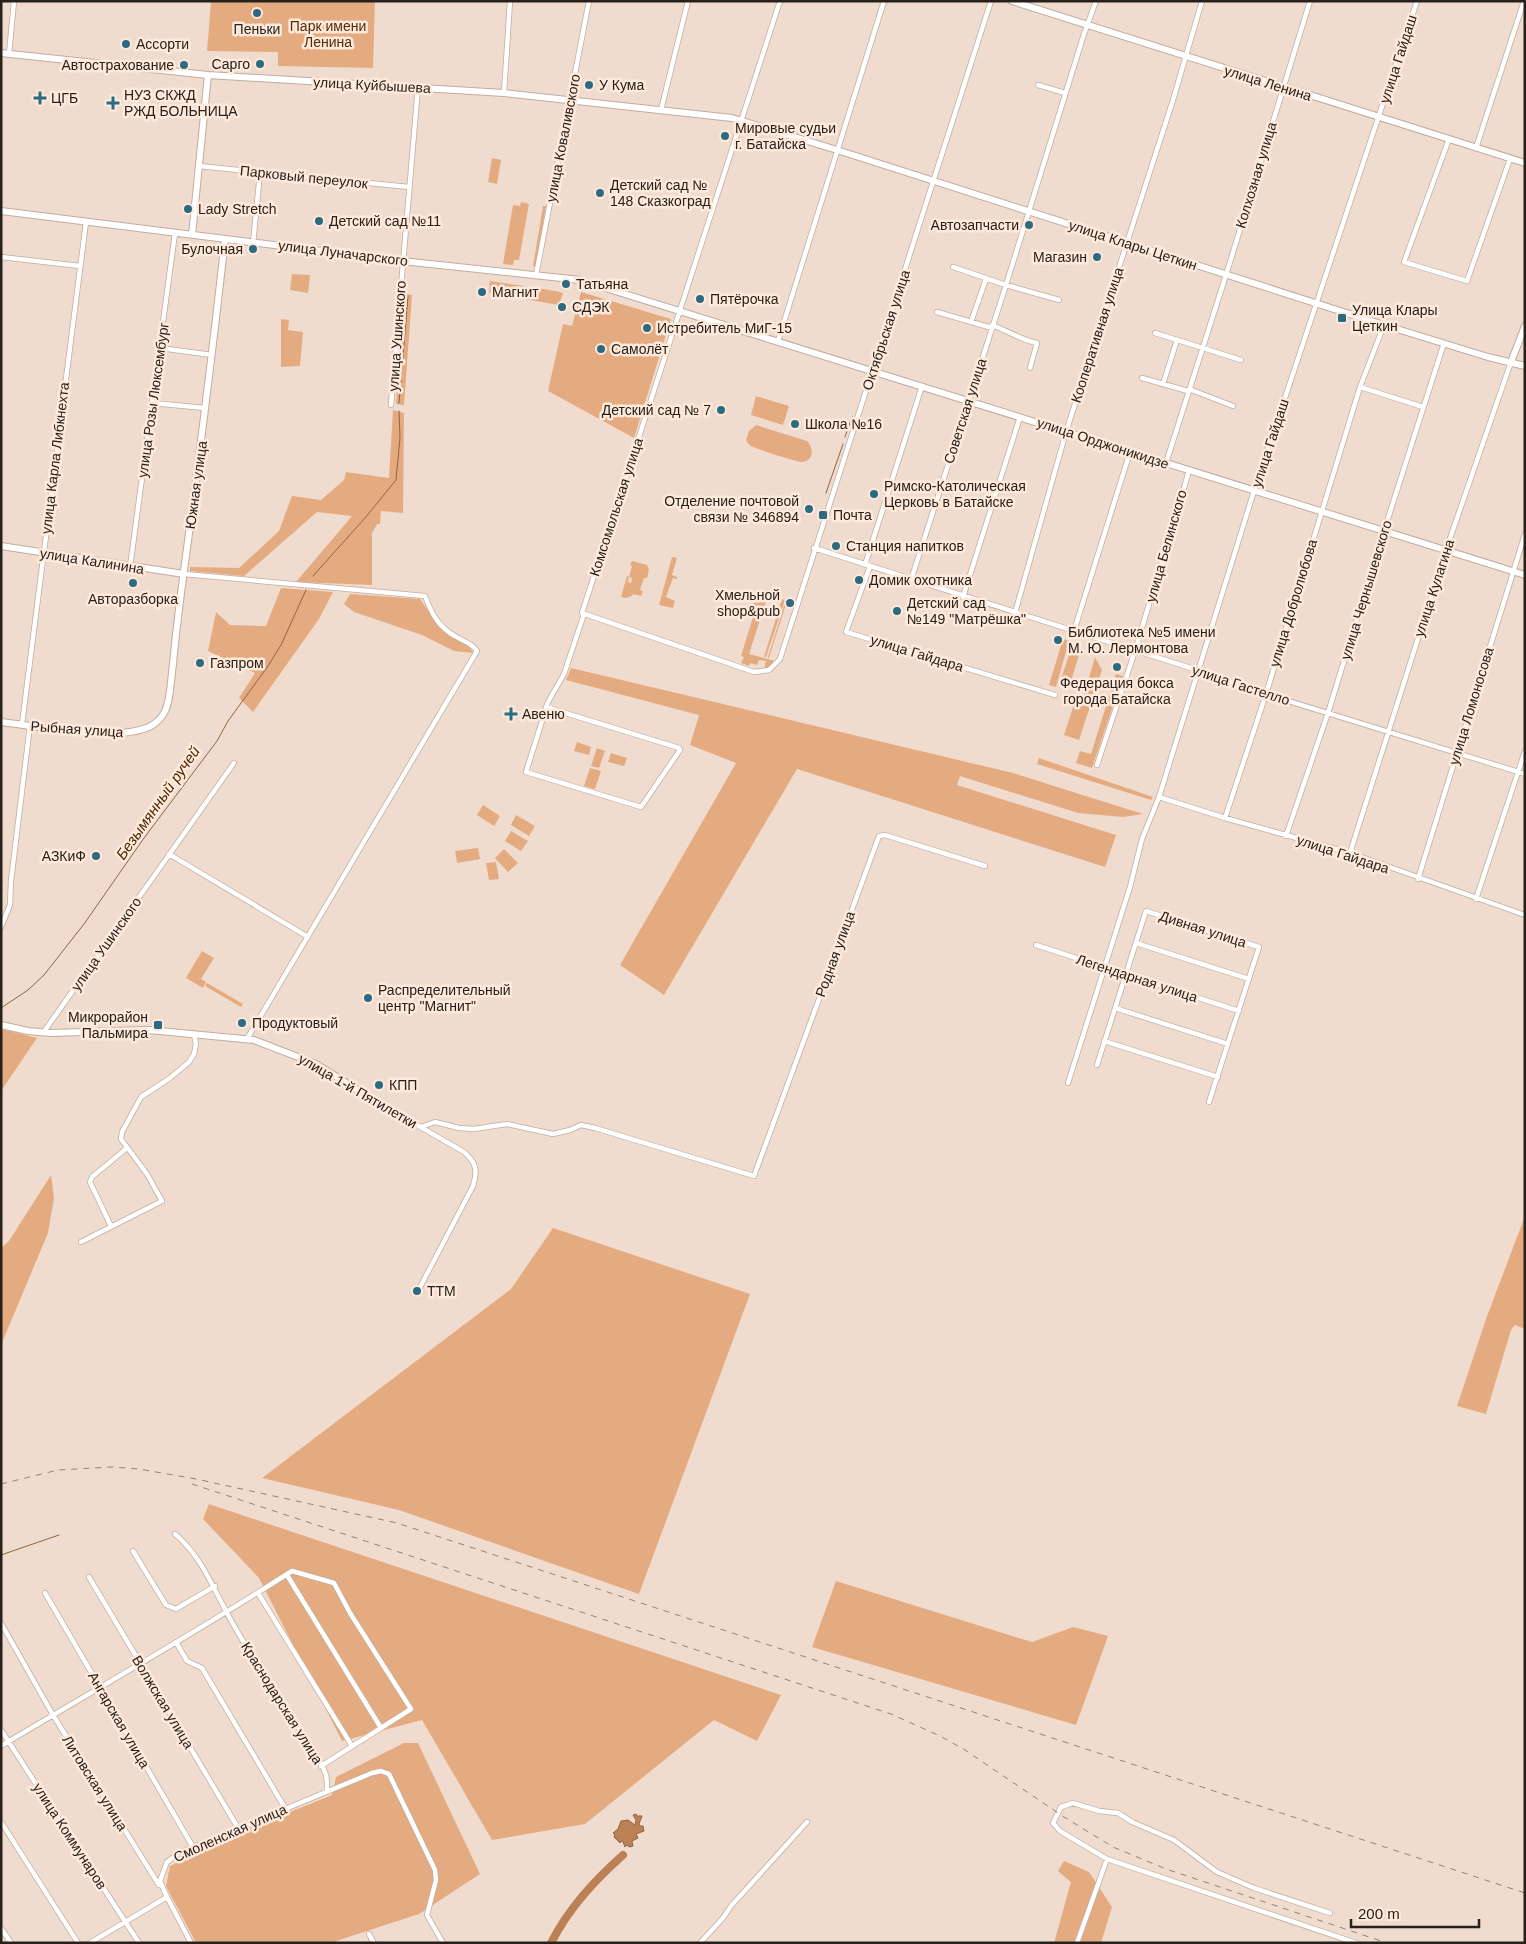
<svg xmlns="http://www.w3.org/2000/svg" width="1526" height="1944" viewBox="0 0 1526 1944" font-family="Arial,sans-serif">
<rect width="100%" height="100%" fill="#f0dcce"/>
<path fill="#e5ab80" d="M196 1H375L373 68 278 66V52L207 51 211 2Z
M492 158 501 160 497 184 488 182Z
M521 202 529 204 519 260H514L513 265 503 264 513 205 520 206Z
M543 206H546L536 267 533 266Z
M292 274 310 275 308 293 290 290Z
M490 281 556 291 563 293 559 305 489 293Z
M581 292 671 319 634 438 548 391 563 324 572 326Z
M404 294 412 295 404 405 396 404Z
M281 319 289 320 288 330 303 332 300 366 281 367Z
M756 396 789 406 783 425 751 415Z
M393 410 404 413 403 513 381 511 380 524H377L372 533V585L296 582 352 516 317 512 244 576 190 571V567L239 568 279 531 292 496 321 500 344 480 346 472 389 478Z
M756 425 807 441C814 448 814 461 802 462 796 462 757 449 751 446 748 444 748 443 746 440L749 431Z
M672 557 677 558 672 575 677 577V579L673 578 666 597 675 601 673 608 659 605Z
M632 561 647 565 649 570 647 578H644L640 590 643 591 641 596 633 594 632 596 626 598 621 597 627 576 629 577 628 582 631 583 632 578 629 577 632 566 630 565Z
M281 588 333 592 319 619 253 712 239 698 255 673 208 651 216 612 230 625 266 626Z
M770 589 767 598 753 601C756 592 761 590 770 589Z
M350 594 420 599 439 626 469 646 473 653 454 651 422 635 354 612 344 604Z
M782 599 785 600 766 657H764Z
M766 601 749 654 775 661C772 665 770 667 764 668L766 661 759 660 757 665 750 663 749 666 741 663 744 657 741 656 754 614 750 612 753 603Z
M785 603 786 604 769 658 768 657Z
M1063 639 1069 641 1056 687 1049 685Z
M1071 649 1080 652 1071 681 1061 679Z
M1095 657 1102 670 1079 740 1064 735 1076 698H1083Z
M571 668 1013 773 1143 814 1123 817 1078 813 960 776 957 785 1116 835 1105 867 797 769 664 995 620 965 736 763 690 745 699 715 566 680Z
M1116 674 1123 676 1092 768 1076 763 1080 751 1091 754Z
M577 742 591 747 589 755 574 751Z
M597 748 605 751 599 768 591 766Z
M611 753 627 758 624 766 608 762Z
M1039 758 1153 797 1151 800 1037 764Z
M590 768 601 771 595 789 584 786Z
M483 805 500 816 494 826 477 815Z
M516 815 535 826 529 836 511 825Z
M511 831 528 841 521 851 505 841Z
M478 848 480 859 457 863 455 851Z
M504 849 518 863 508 872 495 858Z
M496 862 499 879 489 880 486 863Z
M202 951 214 958 201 979 206 982 203 988 186 978Z
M207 983 243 1004 241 1007 205 986Z
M1 1029 37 1038 1 1091Z
M51 1175 54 1198 48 1233 1 1345V1248L9 1241Z
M1525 1216V1329L1515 1325 1511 1330 1486 1414 1457 1406 1486 1319Z
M553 1228 750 1294 639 1594 399 1510 262 1478 511 1289Z
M209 1504 781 1695 757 1741 714 1720 585 1824 492 1840 422 1720 342 1741 259 1578 203 1519Z
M836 1581 1032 1642 1073 1627 1108 1636 1076 1725 812 1647Z
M404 1743H418L480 1874 419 1914 330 1943H196L166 1886 170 1866 228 1837 332 1795 336 1777Z
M1064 1861 1089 1872 1112 1907 1101 1943H1054L1071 1882 1058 1871Z"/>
<path fill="#bb8155" stroke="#8f6444" d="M636 1814 637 1816H642L639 1824 640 1826H643L644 1831 636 1834 638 1838 632 1841 633 1846 629 1847 627 1845 625 1847 623 1842 621 1841 620 1843 614 1837 615 1834 613 1833 618 1829 621 1821 628 1820 635 1825 636 1820 633 1815Z"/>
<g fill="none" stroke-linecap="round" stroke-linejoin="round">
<path stroke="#8f6444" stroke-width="1" d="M399 403 408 296
M845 437 852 417
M826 493 843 444
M313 576 365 518 396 480 400 438 399 411
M1 1008 28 990 44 975 84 924 144 838 217 741 228 721 268 666 281 645 306 590
M1 1555 59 1535"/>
<path stroke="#bb8155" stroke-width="8" d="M551 1943C569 1908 594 1881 623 1855"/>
<g stroke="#c0ad9f" stroke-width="6">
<path id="street" d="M780 1 582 613 754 672 769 670 780 659 991 1
M9 54 14 1
M1038 85 1065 93
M504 93 510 1
M661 110 688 1
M1449 139 1404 262 1467 281 1510 159
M1476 148 1524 1
M199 166 409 187
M253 243 260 173
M1 257 80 266
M953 267 1006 285 1059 300
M536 275 589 1
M937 312 992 328
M971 322 986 279
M992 325C1008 331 1021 340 1037 343L1030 368
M1155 333 1241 360
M778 341 884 1
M160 348 212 355
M1142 378 1188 391
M1163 384 1177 340
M1360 387 1423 407
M1189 389 1233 406
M152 403 205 408
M391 405 418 87
M1166 463 1226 275 1310 1
M814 548 1197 670 1266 694 1525 774
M865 565 922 386
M870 566 846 632 1055 695
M130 567 175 233
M184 574 425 596C431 612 438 627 455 636 464 642 471 642 477 651L247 1039
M911 580 1006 285 1084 34 1096 1
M963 597 1020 417
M1015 613 1066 432 1173 100 1202 1
M1074 631 1130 452
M546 707 679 748 680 750 641 807 526 772 548 702 564 674 584 614
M22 724 86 222
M1097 765 1135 651 1189 471
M1159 797 1225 818 1350 853 1525 915
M1225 818 1266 694 1360 387 1384 325
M1286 836 1328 713 1384 531 1444 343
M1350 853 1446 550 1511 362
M169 854 308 937
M1418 879 1525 534
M1476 899 1525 751
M1 927 10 905 11 881 30 725
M1136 943 1249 979
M1036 945 1239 1011
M1115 1008 1228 1044
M43 1033 234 763
M1104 1041 1218 1077
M1097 1065 1146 911 1259 947 1209 1102
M1068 1083 1130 887 1142 839 1159 797 1254 491 1417 1
M375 1101 464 1152C476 1162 478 1171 473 1186L418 1291
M421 1127 435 1122 459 1128 474 1129 507 1124 553 1134 570 1130 581 1125 595 1128 754 1176 879 836 885 835 985 866
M111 1226 90 1182 92 1177 127 1148
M81 1242 162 1201 147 1174 121 1139 122 1132 141 1097 170 1078 189 1062 194 1054 196 1044 194 1034
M175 1534C200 1555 212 1585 227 1613 244 1645 265 1676 284 1707 297 1727 319 1754 326 1775 327 1779 327 1785 327 1790
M133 1551 166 1605 176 1609 215 1586
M287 1575 381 1728
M89 1577 238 1828
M45 1593 193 1847
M258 1593 352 1746
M1 1623 53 1715 159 1885
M176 1642 187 1661 202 1668 285 1808
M1 1730 139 1943
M1 1746C98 1688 197 1632 292 1571L334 1583 350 1613 411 1709 321 1766
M1 1822 78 1943
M166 1895 191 1943
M1330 1913 1254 1888 1217 1872 1174 1840 1132 1822 1118 1813 1099 1811 1073 1803 1061 1807 1053 1823 1060 1831 1107 1859 1356 1943
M1 1928 11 1943
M369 1934 374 1943
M90 1943 167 1897 160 1881 167 1862 179 1853 372 1773 381 1771 389 1774 435 1870 436 1880 427 1915 443 1943
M700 1943 723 1918 731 1906 807 1822
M1077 1943 1107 1859"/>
</g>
<g stroke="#c0ad9f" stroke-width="8">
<path id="secondary" d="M1012 1 1525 163
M1 53 208 75 504 93 732 118 837 150 1384 325 1488 357 1525 366
M1 211 402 261 580 280 1525 575
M192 235 208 75
M1511 362 1525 326
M1 546 184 574
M1 722C37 726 126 744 154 724 161 719 165 713 167 706 171 692 171 678 173 664 175 641 178 617 181 593 197 475 212 357 225 239
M1 1025 28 1031 51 1033 149 1030 254 1040 316 1064 375 1101"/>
</g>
<use href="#street" stroke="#fff" stroke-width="4.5"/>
<use href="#secondary" stroke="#fff" stroke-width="6"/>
<path stroke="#908279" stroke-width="1" stroke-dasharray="6 6" stroke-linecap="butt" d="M1 1484 58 1470 112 1467 139 1469 196 1479 397 1523 1525 1893
M192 1484 891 1714 940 1736 965 1750 1064 1817 1113 1847 1166 1869 1387 1943"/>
</g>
<g fill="#2c6a80" stroke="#fee9db" stroke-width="2">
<circle cx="257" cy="13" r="5"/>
<circle cx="126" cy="44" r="5"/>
<circle cx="260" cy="64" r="5"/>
<circle cx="184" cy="65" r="5"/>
<circle cx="589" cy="85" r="5"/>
<path d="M37.5 90.5h5v5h5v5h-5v5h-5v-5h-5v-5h5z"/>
<path d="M110.5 95.5h5v5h5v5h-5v5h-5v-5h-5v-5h5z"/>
<circle cx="725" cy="136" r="5"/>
<circle cx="600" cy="193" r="5"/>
<circle cx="188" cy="209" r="5"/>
<circle cx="319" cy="221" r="5"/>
<circle cx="1029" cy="225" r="5"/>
<circle cx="253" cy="249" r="5"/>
<circle cx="1097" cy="257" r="5"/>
<circle cx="566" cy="284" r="5"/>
<circle cx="482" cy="292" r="5"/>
<circle cx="700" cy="299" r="5"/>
<circle cx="562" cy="307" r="5"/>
<rect x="1337" y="313" width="10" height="10" rx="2.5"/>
<circle cx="647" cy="328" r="5"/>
<circle cx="601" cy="349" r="5"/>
<circle cx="721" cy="410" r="5"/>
<circle cx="795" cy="424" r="5"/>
<circle cx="874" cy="494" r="5"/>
<circle cx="809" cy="509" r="5"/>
<rect x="818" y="510" width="10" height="10" rx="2.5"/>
<circle cx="836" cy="546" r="5"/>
<circle cx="859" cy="580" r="5"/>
<circle cx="133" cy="583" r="5"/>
<circle cx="790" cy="603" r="5"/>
<circle cx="897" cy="611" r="5"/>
<circle cx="1058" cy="640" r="5"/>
<circle cx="200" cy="663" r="5"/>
<circle cx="1117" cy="667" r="5"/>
<path d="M508.5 706.5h5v5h5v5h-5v5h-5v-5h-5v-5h5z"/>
<circle cx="96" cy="856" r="5"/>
<circle cx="368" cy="998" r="5"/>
<circle cx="242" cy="1023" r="5"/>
<rect x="153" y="1020" width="10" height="10" rx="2.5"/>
<circle cx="379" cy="1085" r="5"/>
<circle cx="417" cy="1291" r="5"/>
</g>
<g text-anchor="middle" stroke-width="5" stroke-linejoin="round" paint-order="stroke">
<g font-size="14" fill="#532c08" stroke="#fee9db">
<text x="328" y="31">Парк имени<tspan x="328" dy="16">Ленина</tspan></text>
</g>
<g font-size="14" fill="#27201b" stroke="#fee9db" text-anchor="start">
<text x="257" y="34" text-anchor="middle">Пеньки</text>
<text x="136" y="49">Ассорти</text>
<text x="250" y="69" text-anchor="end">Сарго</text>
<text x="174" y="70" text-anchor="end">Автострахование</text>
<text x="599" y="90">У Кума</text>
<text x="124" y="100">НУЗ СКЖД<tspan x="124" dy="16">РЖД БОЛЬНИЦА</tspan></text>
<text x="51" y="103">ЦГБ</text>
<text x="735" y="133">Мировые судьи<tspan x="735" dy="16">г. Батайска</tspan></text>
<text x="610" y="190">Детский сад №<tspan x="610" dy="16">148 Сказкоград</tspan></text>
<text x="198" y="214">Lady Stretch</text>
<text x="329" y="226">Детский сад №11</text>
<text x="1019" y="230" text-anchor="end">Автозапчасти</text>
<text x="243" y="254" text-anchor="end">Булочная</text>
<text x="1087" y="262" text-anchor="end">Магазин</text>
<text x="576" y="289">Татьяна</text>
<text x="492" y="297">Магнит</text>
<text x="710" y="304">Пятёрочка</text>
<text x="572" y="312">СДЭК</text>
<text x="1352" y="315">Улица Клары<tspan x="1352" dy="16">Цеткин</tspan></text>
<text x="657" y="333">Истребитель МиГ-15</text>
<text x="611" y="354">Самолёт</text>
<text x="711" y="415" text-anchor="end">Детский сад № 7</text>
<text x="805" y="429">Школа №16</text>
<text x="884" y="491">Римско-Католическая<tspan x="884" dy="16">Церковь в Батайске</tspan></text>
<text x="799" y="506" text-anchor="end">Отделение почтовой<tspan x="799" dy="16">связи № 346894</tspan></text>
<text x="833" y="520">Почта</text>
<text x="846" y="551">Станция напитков</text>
<text x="869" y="585">Домик охотника</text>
<text x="780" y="600" text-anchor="end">Хмельной<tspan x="780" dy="16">shop&amp;pub</tspan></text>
<text x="133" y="604" text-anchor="middle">Авторазборка</text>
<text x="907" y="608">Детский сад<tspan x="907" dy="16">№149 "Матрёшка"</tspan></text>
<text x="1068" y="637">Библиотека №5 имени<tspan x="1068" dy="16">М. Ю. Лермонтова</tspan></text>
<text x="210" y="668">Газпром</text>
<text x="1117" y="688" text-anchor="middle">Федерация бокса<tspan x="1117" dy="16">города Батайска</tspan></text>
<text x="522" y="719">Авеню</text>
<text x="86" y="861" text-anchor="end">АЗКиФ</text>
<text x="378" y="995">Распределительный<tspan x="378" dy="16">центр "Магнит"</tspan></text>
<text x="148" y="1022" text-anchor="end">Микрорайон<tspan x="148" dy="16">Пальмира</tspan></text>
<text x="252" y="1028">Продуктовый</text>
<text x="389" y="1090">КПП</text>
<text x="427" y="1296">ТТМ</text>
</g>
<g font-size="14" fill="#27201b" stroke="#fee9db">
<text transform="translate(1398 59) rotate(-72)" y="5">улица Гайдаш</text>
<text transform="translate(1268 83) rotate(17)" y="5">улица Ленина</text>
<text transform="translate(372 85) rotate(3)" y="5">улица Куйбышева</text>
<text transform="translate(563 138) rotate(-79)" y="5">улица Коваливского</text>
<text transform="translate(1256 175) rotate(-73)" y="5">Колхозная улица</text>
<text transform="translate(304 177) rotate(6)" y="5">Парковый переулок</text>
<text transform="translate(1133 245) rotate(18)" y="5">улица Клары Цеткин</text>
<text transform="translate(343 253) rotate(7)" y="5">улица Луначарского</text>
<text transform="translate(886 330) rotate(-72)" y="5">Октябрьская улица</text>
<text transform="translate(1097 335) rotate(-72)" y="5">Кооперативная улица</text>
<text transform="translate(397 336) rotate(-86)" y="5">улица Ушинского</text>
<text transform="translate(153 400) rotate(-82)" y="5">улица Розы Люксембург</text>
<text transform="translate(965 411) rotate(-72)" y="5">Советская улица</text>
<text transform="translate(1103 443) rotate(18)" y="5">улица Орджоникидзе</text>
<text transform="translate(1270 443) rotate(-72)" y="5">улица Гайдаш</text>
<text transform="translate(55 458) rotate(-83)" y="5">улица Карла Либкнехта</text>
<text transform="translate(196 485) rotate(-82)" y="5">Южная улица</text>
<text transform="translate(616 507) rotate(-72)" y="5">Комсомольская улица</text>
<text transform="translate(1166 546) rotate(-74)" y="5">улица Белинского</text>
<text transform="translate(92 561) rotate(9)" y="5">улица Калинина</text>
<text transform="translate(1434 588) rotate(-72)" y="5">улица Кулагина</text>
<text transform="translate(1366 590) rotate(-73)" y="5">улица Чернышевского</text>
<text transform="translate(1293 603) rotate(-73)" y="5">улица Добролюбова</text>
<text transform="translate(917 653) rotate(17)" y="5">улица Гайдара</text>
<text transform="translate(1241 685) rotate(18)" y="5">улица Гастелло</text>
<text transform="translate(1471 706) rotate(-73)" y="5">улица Ломоносова</text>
<text transform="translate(77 729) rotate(4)" y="5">Рыбная улица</text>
<text transform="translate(1343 854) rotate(18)" y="5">улица Гайдара</text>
<text transform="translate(1203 929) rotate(18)" y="5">Дивная улица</text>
<text transform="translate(106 944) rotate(-55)" y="5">улица Ушинского</text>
<text transform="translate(835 954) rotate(-70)" y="5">Родная улица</text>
<text transform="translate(1137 978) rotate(18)" y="5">Легендарная улица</text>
<text transform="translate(358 1091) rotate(30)" y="5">улица 1-й Пятилетки</text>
<text transform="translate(163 1702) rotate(59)" y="5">Волжская улица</text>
<text transform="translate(282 1703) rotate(58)" y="5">Краснодарская улица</text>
<text transform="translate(119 1720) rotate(60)" y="5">Ангарская улица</text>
<text transform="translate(95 1783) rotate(58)" y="5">Литовская улица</text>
<text transform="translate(230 1833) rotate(-24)" y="5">Смоленская улица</text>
<text transform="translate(70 1836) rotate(57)" y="5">улица Коммунаров</text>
</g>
<g font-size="15" font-style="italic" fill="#4d2702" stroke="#fee9db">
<text transform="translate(158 803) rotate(-55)" y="5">Безымянный ручей</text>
</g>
</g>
<rect width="1526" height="1944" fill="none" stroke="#27201b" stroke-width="5"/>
<path d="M1351 1919v8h128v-8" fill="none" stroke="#27201b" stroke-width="2.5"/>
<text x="1358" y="1919" font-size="15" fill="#27201b" stroke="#fee9db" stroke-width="4" paint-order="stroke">200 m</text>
</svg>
